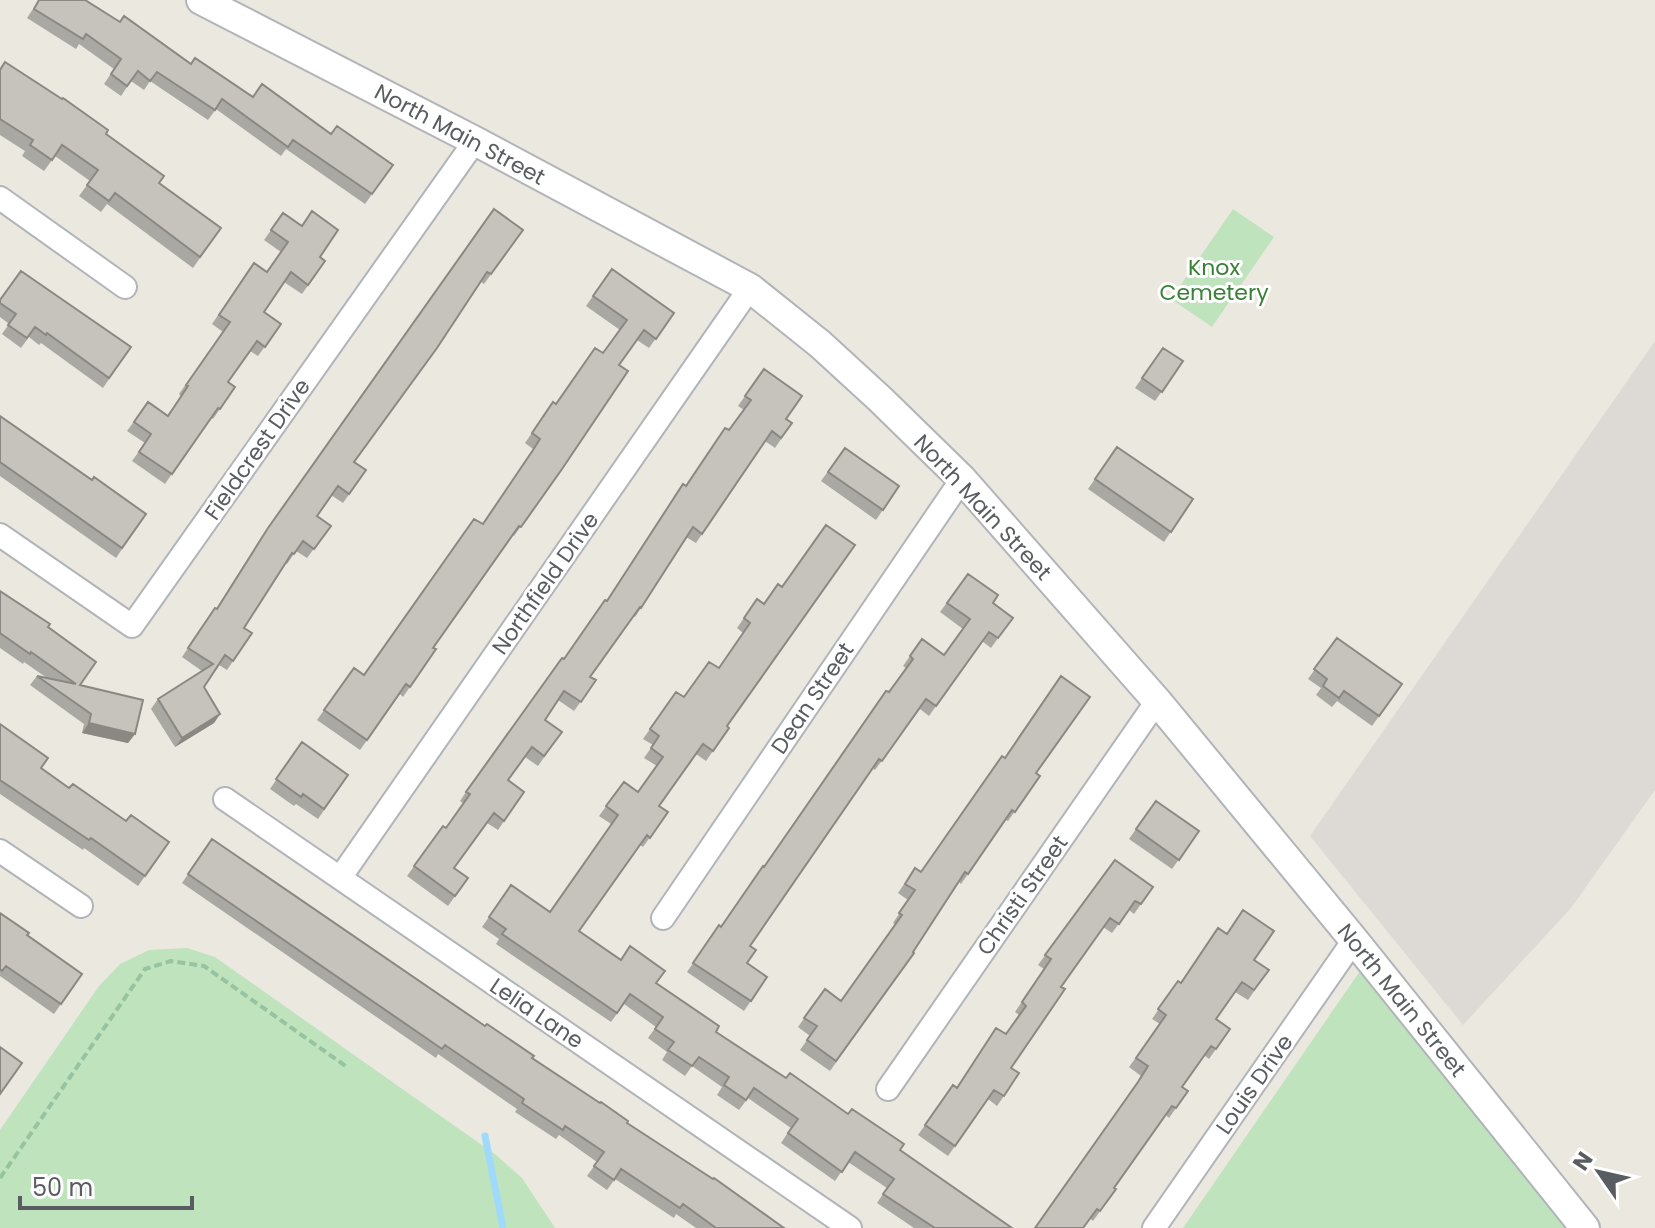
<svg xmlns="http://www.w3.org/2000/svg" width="1655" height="1228" viewBox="0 0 1655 1228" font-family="Poppins,sans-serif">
<rect width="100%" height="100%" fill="#ebe8e0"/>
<path fill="#dddad5" d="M1655 341V790L1571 908 1463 1025 1310 836Z"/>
<path fill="#bfe3bd" d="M1233 209 1274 237 1212 327 1171 299Z
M187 948 215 957 496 1155 522 1178 555 1228H0V1130L99 986 120 964 149 950Z
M1360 971 1566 1228H1183Z"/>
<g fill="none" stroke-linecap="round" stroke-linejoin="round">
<path stroke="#a0dafb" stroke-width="7" d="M485 1136 503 1228"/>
<g stroke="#b1b4b8" stroke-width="26">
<path id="minor" d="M0 198 125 287
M0 535 132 626 475 141
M225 799 850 1228
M0 851 81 906
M340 878 750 288
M663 918 962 479
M888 1089 1157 701
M1154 1228 1354 940"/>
</g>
<g stroke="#b1b4b8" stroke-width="32">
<path id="tertiary" d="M201 0 475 141 750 288 820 344 880 399 962 479 1157 701 1354 940 1585 1228"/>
</g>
<path stroke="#97c3a0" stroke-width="4" stroke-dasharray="8 4" stroke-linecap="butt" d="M0 1178 145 969 171 961 204 966 347 1067"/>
<use href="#minor" stroke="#fff" stroke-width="22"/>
<use href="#tertiary" stroke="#fff" stroke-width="28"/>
</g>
<path fill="#aaa8a3" d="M39 0 120 22 191 64 253 97 393 165 365 204 286 149 281 156 216 109 208 120 150 81 144 90 131 81 121 96 104 84 114 69 79 44 76 49 27 18Z
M0 69 106 134 159 183 221 228 193 268 107 204 101 212 79 196 90 181 55 156 44 171 22 156 25 151 0 135Z
M283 213 320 257 325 261 302 294 284 282 264 312 281 324 258 356 250 351 228 382 235 387 213 419 211 417 165 484 132 461 145 443 127 431 148 402 167 416 181 396 179 394 223 332 212 324 254 263 267 272 281 252 264 240Z
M523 230 484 284 481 282 355 462 366 470 343 503 331 495 317 516 331 526 307 558 296 551 287 564 286 563 244 628 252 633 227 670 219 665 204 687 220 714 214 723 175 747 151 709 158 699 202 671 182 657 215 608 216 609 261 538Z
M612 269 674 313 649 348 637 340 619 365 555 479 514 536 512 535 433 648 436 649 403 697 400 694 360 750 317 720 354 668 364 675 482 524 527 460 533 449 525 443 553 402 556 404 603 353 620 330 586 306Z
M0 300 131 347 103 388 41 343 39 345 29 337 21 348 2 334 9 324 0 317Z
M1163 348 1183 361 1155 401 1135 388Z
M764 369 786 419 792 423 775 448 765 441 696 543 686 537 641 608 635 617 633 616 590 677 596 680 574 711 558 700 545 720 562 732 538 766 525 757 508 780 524 792 498 830 487 823 454 868 468 878 448 906 407 876 443 826 446 828 464 804 460 801 466 792 606 601 686 486 744 410 738 406Z
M0 416 92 480 146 514 116 558 0 476Z
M1117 447 1193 499 1164 542 1088 489Z
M845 448 899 486 876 520 821 481Z
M968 574 993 603 1006 627 991 648 982 641 929 716 920 709 875 770 872 768 750 946 747 963 767 977 744 1011 687 972 719 925 721 927 906 668 903 666 922 639 944 655 963 629 940 612Z
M0 591 48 627 80 685 135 734 128 743 82 733 84 724 30 685 37 676 47 678 24 662 23 664 0 648Z
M757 599 727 727 729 728 706 761 696 754 659 806 668 812 643 847 640 845 579 931 656 983 716 1032 786 1078 900 1150 1012 1228H914L877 1203 887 1188 848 1162 835 1181 781 1143 791 1128 748 1098 739 1110 717 1095 722 1087 692 1066 685 1076 662 1060 667 1052 648 1038 656 1027 624 1004 611 1022 496 944 499 939 482 927 511 885 550 912 611 824 599 816 624 782 638 792 657 766 644 758 653 745 643 739 676 692 684 697 719 668 743 633 737 628Z
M1337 638 1402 684 1372 726 1337 701 1332 707 1316 695 1321 688 1308 679Z
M0 724 41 768 69 788 126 821 169 842 138 886 84 848 83 850 0 794Z
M302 742 348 775 318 819 296 804 294 806 270 789Z
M1036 773 1040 776 1008 821 1006 820 961 884 959 882 913 952 914 953 830 1071 800 1050 810 1036 798 1027 825 989 841 1001 895 924 893 923 908 900 898 893 915 868 921 872Z
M1156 801 1199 831 1172 869 1129 839Z
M212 839 627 1123 784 1228H696L676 1214 674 1218 615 1179 607 1190 587 1176 597 1162 559 1135 556 1139 515 1112 517 1109 438 1054 436 1058 182 883Z
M1115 860 1153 887 1134 914 1129 910 1112 933 1103 927 1061 987 1011 1068 1004 1096 997 1106 988 1099 948 1156 918 1135 953 1085 956 1088 1006 1034 1019 1015 1015 1012 1044 969 1038 965Z
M0 913 27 935 82 974 54 1014 0 976Z
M1254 960 1269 970 1248 1000 1235 992 1216 1019 1230 1029 1209 1059 1204 1055 1182 1087 1188 1091 1169 1118 1166 1115 1114 1188 1116 1189 1093 1221 1090 1218 1132 1091 1141 1076 1129 1067 1160 1024 1152 1019 1178 981 1181 983Z"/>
<path fill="#8b8884" d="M220 714 214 723 175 747 182 738Z
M89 723 135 734 128 743 82 733Z"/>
<path fill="#c6c3bd" stroke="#8b8884" stroke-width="2" d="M39 0H85L120 22 124 16 191 64 195 58 253 97 262 84 331 134 337 126 393 165 372 194 293 140 288 147 222 99 215 110 157 72 150 81 138 71 127 86 111 74 121 59 86 34 83 39 34 9Z
M5 62 62 99 63 98 108 130 106 134 164 176 159 183 221 228 200 257 115 193 109 201 87 185 98 170 62 145 52 160 30 145 33 140 0 119V70Z
M494 209 523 230 491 274 487 272 437 348 354 462 366 470 349 494 338 486 317 516 331 526 314 549 303 541 294 554 292 553 244 628 252 633 233 661 225 655 204 687 220 714 182 738 158 699 213 664 188 648 215 608 217 609 268 528Z
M312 211 338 230 320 257 325 261 308 285 291 272 264 312 281 324 265 347 257 341 228 382 235 387 220 409 218 408 172 474 139 452 151 434 134 422 148 402 168 416 188 386 186 385 230 322 219 315 254 263 267 272 288 242 271 230 283 213 302 226Z
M612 269 674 313 656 339 644 330 619 365 628 371 562 469 521 527 519 526 433 648 436 649 410 687 406 684 367 740 324 710 354 668 364 675 474 519 483 524 533 450 540 439 532 433 553 402 556 404 595 348 603 353 627 320 593 296Z
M21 271 131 347 109 378 47 333 46 335 35 327 27 338 8 325 16 314 0 303V300Z
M1163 348 1183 361 1162 392 1142 378Z
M764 369 802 396 786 419 792 423 781 438 772 431 702 534 693 527 641 608 640 607 590 677 596 680 581 702 564 691 545 720 562 732 544 756 532 747 508 780 524 792 504 821 494 813 454 868 468 878 455 896 414 866 443 826 446 828 470 794 466 792 562 658 564 659 605 600 607 601 683 484 686 486 725 428 729 430 751 400 745 396Z
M0 416 92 480 94 477 146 514 122 548 0 462Z
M1117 447 1193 499 1171 532 1095 479Z
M845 448 899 486 883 510 828 472Z
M826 525 855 545 727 726 729 728 713 751 703 744 659 806 668 812 650 838 647 835 579 931 621 960 630 946 665 971 656 983 719 1026 716 1032 786 1078 790 1073 848 1114 852 1109 904 1144 900 1150 1012 1228H935L883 1194 894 1179 855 1152 842 1172 788 1133 798 1119 754 1088 746 1100 724 1085 729 1077 699 1057 692 1066 668 1050 674 1042 655 1029 663 1017 630 994 617 1013 502 934 506 929 489 917 511 885 550 912 618 815 606 806 624 782 638 792 663 757 651 748 659 736 650 729 676 692 684 697 709 662 719 668 750 623 744 618 757 599 764 604 778 584 782 587Z
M968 574 998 595 993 603 1013 618 998 638 989 632 936 706 926 699 882 761 879 759 750 946 756 950 747 963 767 977 751 1001 693 963 719 925 721 927 763 866 764 867 886 691 889 692 913 659 910 656 922 639 944 655 970 619 947 603Z
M0 591 50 624 48 627 96 662 80 685 143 700 135 734 89 723 91 714 37 676 76 684 31 652 30 654 0 633Z
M1337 638 1402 684 1379 716 1344 691 1339 698 1323 686 1327 679 1314 669Z
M1061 676 1090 697 1036 773 1040 776 1015 812 1012 810 968 874 965 872 913 952 914 953 836 1061 807 1040 817 1026 804 1018 825 989 841 1001 902 915 899 913 915 890 905 884 915 868 921 872 1002 756 1005 758Z
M0 724 48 758 41 768 69 788 73 784 126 821 131 815 169 842 145 876 91 838 89 840 0 780Z
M302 742 348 775 324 809 303 794 301 797 276 779Z
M1156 801 1199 831 1179 860 1136 829Z
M212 839 485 1026 487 1024 534 1056 532 1058 600 1103 601 1102 628 1121 627 1123 713 1179 714 1178 784 1228H716L683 1204 680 1208 621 1169 614 1180 594 1166 604 1152 565 1126 563 1130 522 1103 524 1099 445 1045 442 1049 188 874Z
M1115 860 1153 887 1141 904 1135 901 1119 924 1110 918 1061 987 1065 989 1011 1068 1019 1073 1004 1096 994 1090 955 1146 925 1125 953 1085 957 1088 996 1028 1006 1034 1026 1006 1022 1002 1051 959 1045 955Z
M1243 910 1274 931 1254 960 1269 970 1254 990 1242 982 1216 1019 1230 1029 1216 1049 1211 1046 1182 1087 1188 1091 1176 1108 1172 1106 1114 1188 1116 1189 1100 1211 1097 1209 1083 1228H1035L1138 1082 1148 1066 1136 1058 1166 1015 1158 1009 1178 981 1181 983 1218 928 1227 934Z
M0 913 29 933 27 935 82 974 61 1004 6 966 2 971 0 969Z
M0 1047 22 1063 0 1094Z"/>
<g text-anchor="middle" stroke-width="6" stroke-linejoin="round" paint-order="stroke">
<g font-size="22" fill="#595d61" stroke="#fff">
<text transform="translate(460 134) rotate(28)" y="8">North Main Street</text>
<text transform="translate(257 449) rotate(-55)" y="8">Fieldcrest Drive</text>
<text transform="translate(983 507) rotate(47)" y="8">North Main Street</text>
<text transform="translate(545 583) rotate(-55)" y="8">Northfield Drive</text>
<text transform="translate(812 698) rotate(-56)" y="8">Dean Street</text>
<text transform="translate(1022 895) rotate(-55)" y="8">Christi Street</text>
<text transform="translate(1402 1000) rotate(51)" y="8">North Main Street</text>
<text transform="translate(537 1013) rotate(34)" y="8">Lelia Lane</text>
<text transform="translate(1254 1084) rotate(-55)" y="8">Louis Drive</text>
</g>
<g font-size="22" fill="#398137" stroke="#fff">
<text x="1214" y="275">Knox<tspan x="1214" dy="25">Cemetery</tspan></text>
</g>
</g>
<g transform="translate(1599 1172) rotate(304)" stroke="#ffffff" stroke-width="6" paint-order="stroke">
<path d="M0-6L14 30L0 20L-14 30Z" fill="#595d61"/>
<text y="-12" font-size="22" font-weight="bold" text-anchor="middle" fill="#595d61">N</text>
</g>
<path d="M20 1196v12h172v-12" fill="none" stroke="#595d61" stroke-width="4"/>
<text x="32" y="1196" font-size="24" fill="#595d61" stroke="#ffffff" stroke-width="6" paint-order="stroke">50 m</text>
</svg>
